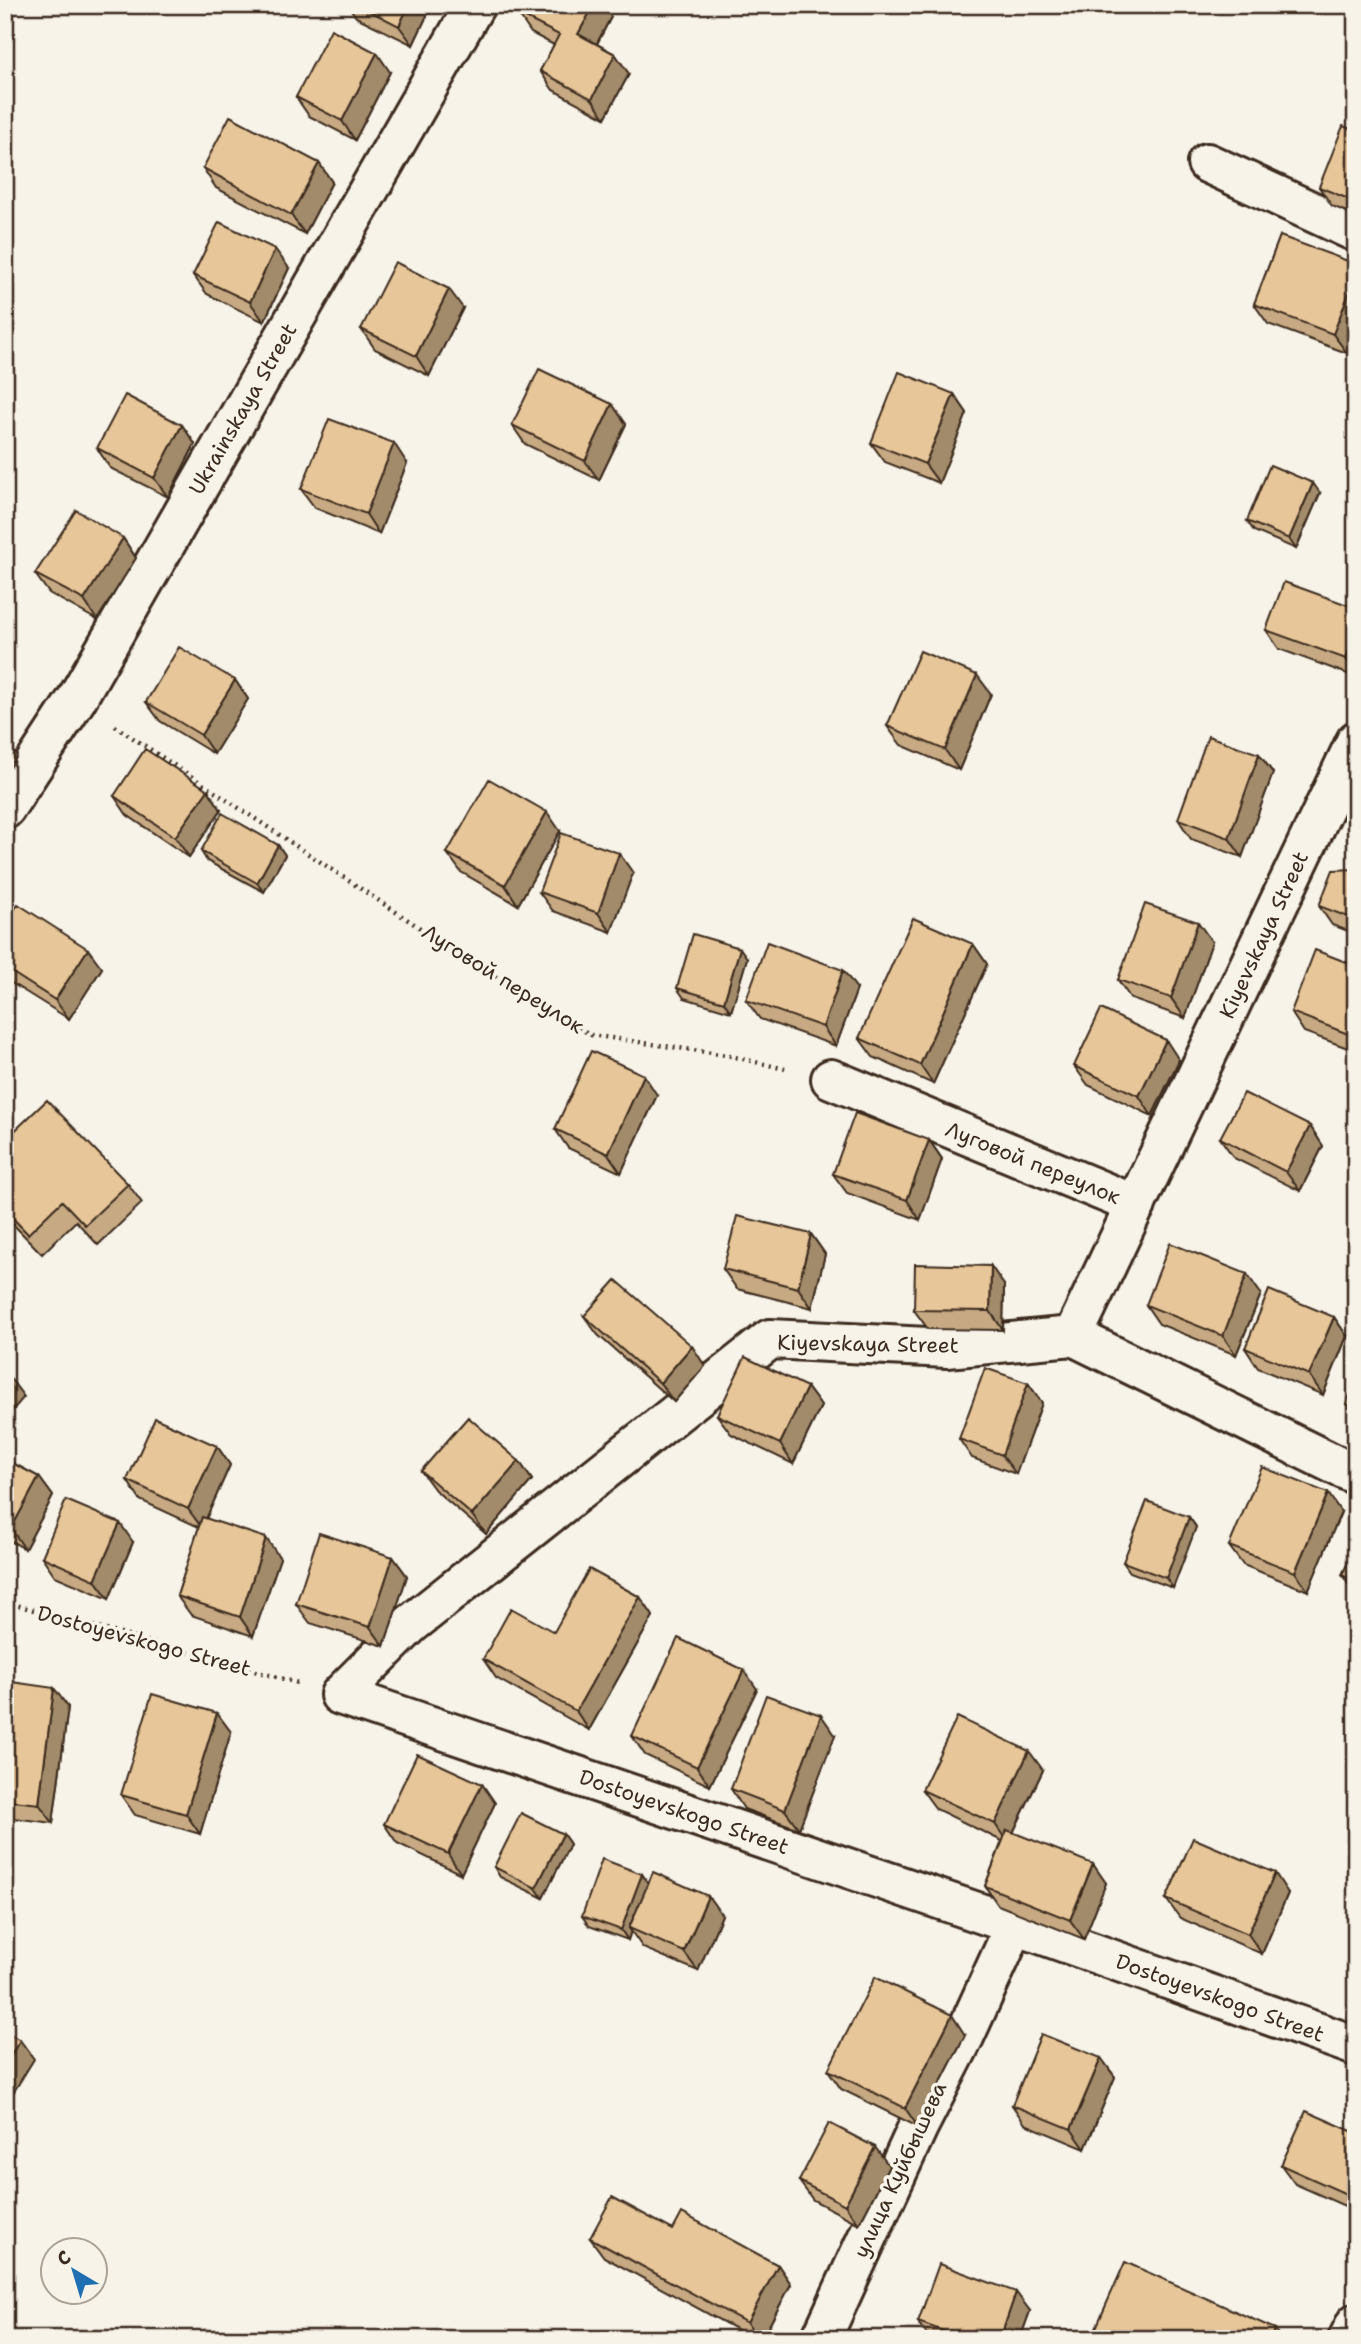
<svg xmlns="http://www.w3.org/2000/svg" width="1361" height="2344" viewBox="0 0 1361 2344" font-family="'Shantell Sans',sans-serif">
<rect width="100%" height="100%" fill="#f7f3e8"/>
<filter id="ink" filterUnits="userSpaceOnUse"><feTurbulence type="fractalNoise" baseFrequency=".0143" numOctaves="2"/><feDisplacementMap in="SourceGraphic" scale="14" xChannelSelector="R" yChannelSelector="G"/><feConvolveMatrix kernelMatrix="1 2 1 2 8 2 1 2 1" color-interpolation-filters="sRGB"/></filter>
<g filter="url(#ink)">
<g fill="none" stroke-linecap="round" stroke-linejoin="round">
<g stroke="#3b2a1e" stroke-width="44">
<path id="minor" d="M1207 163 1356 232
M1356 741 1073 1336 947 1348 770 1339 411 1624 340 1695 1015 1925 1356 2046
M5 809 76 700 475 5
M831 1079 1136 1205
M1073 1336 1356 1475
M821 2339 918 2127 965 2035 1015 1925
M1348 2339 1356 2323"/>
</g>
<path stroke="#3b2a1e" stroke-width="4.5" stroke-dasharray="2 5" stroke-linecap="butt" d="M115 726 473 963 591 1035 726 1055 785 1069
M5 1602 298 1683"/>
<use href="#minor" stroke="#f7f3e8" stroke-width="38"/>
</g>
<path fill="#c7aa84" stroke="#3b2a1e" stroke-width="2" d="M348 5H432L413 45 356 17Z
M522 5H603L611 17 597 44 615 54 629 74 605 118 553 90 540 71 554 45 531 33 518 14Z
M390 72 355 140 309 116 296 97Z
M1356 131V216L1332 206 1319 187Z
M319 163 332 182 305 234 216 188 203 168Z
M1280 236 1347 353 1268 324 1254 304Z
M289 268 264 322 207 294 193 275Z
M463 308 429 376 375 349 361 329Z
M954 394 967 413 939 483 885 462 871 443Z
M612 404 626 424 599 480 525 444 512 425Z
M182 425 195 444 168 497 110 468 97 448Z
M407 463 379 534 315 508 301 489Z
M1320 493 1296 549 1254 531 1247 521Z
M123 538 136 558 97 620 49 593 35 574Z
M1356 608V677L1279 649 1266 630Z
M235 680 248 699 214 754 160 721 146 702Z
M991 694 959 770 901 745 887 726Z
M1259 754 1273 773 1242 857 1191 839 1178 819Z
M208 790 221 810 189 857 127 815 114 796Z
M560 831 518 905 461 872 447 853Z
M278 845 285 855 264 892 207 861 201 851Z
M1356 867V934L1332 925 1319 906Z
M633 873 611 932 553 911 539 892Z
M5 925 102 968 69 1019 5 979Z
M1212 942 1185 1018 1131 999 1118 980Z
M973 944 987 964 933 1084 873 1057 859 1038Z
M747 958 731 1012 684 998 677 988Z
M1356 966V1051L1304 1032 1291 1012Z
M857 989 836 1046 760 1019 746 1000Z
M1179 1060 1152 1116 1088 1085 1074 1066Z
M657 1095 621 1173 568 1148 555 1129Z
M1310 1126 1323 1146 1300 1191 1234 1158 1220 1138Z
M5 1140 128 1184 142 1203 98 1245 76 1221 42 1254 5 1216Z
M929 1140 942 1159 920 1220 847 1193 833 1174Z
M811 1234 825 1254 812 1308 737 1289 723 1269Z
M1004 1285 1003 1330 928 1329 914 1310Z
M1261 1294 1236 1355 1159 1324 1146 1305Z
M584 1316 705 1366 674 1402 598 1335Z
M1334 1317 1347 1336 1323 1395 1258 1368 1245 1348Z
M1356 1381V1418L1346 1404Z
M1028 1383 1042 1403 1016 1474 972 1458 959 1439Z
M807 1387 821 1406 793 1464 731 1434 717 1415Z
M217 1446 230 1465 206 1518 280 1558 253 1636 191 1615 177 1596 199 1527 140 1500 127 1480Z
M5 1459 39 1477 53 1496 25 1549 5 1538Z
M519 1461 532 1480 486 1534 435 1490 421 1471Z
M1341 1512 1308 1591 1243 1565 1229 1546Z
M1189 1517 1196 1527 1173 1588 1130 1572 1123 1562Z
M133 1542 109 1599 55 1576 42 1557Z
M1356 1546V1595L1342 1575Z
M393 1557 407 1576 384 1646 310 1623 296 1604Z
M640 1597 653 1616 589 1730 496 1678 483 1659 554 1632Z
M5 1681 68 1707 53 1823 5 1817Z
M757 1689 710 1786 645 1755 632 1736Z
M231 1732 200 1834 135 1815 121 1795Z
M835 1735 799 1829 744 1809 731 1789Z
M1043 1770 1013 1833 1106 1883 1084 1939 998 1905 985 1886 1002 1841 936 1809 922 1790Z
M482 1784 495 1803 461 1874 397 1843 384 1824Z
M563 1834 570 1844 543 1898 500 1877 494 1867Z
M642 1874 648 1884 722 1915 698 1971 643 1948 631 1931 628 1940 589 1926 582 1916Z
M1288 1893 1262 1954 1180 1918 1166 1899Z
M965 2035 918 2127 841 2089 828 2070Z
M1101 2058 1115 2077 1085 2149 1025 2124 1012 2105Z
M1356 2133V2211L1295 2184 1281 2165Z
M889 2166 859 2224 813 2200 799 2181Z
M590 2238 778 2265 791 2284 762 2339H754L604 2257Z
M1030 2311 1020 2339H930L918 2322Z"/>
<path fill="#a28b6b" stroke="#3b2a1e" stroke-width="2" d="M409 5H432L413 45 399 26Z
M594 5H603L611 17 591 54 578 34Z
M377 53 390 72 355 140 342 121Z
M615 54 629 74 605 118 592 99Z
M319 163 332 182 305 234 291 215Z
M275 249 289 268 264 322 250 302Z
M1356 275V330L1347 353 1333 334Z
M449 289 463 308 429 376 416 356Z
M954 394 967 413 939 483 925 464Z
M612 404 626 424 599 480 585 461Z
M182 425 195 444 168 497 154 478Z
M394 443 407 463 379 534 366 514Z
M1313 483 1320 493 1296 549 1289 539Z
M123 538 136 558 97 620 84 600Z
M1356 633V673L1346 659Z
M977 675 991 694 959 770 945 750Z
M235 680 248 699 214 754 201 735Z
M5 739 17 756 5 776Z
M1259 754 1273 773 1242 857 1229 838Z
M208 790 221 810 189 857 175 837Z
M547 812 560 831 518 905 505 885Z
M278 845 285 855 264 892 257 883Z
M619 853 633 873 611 932 598 913Z
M1198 922 1212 942 1185 1018 1171 998Z
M973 944 987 964 933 1084 920 1065Z
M740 948 747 958 731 1012 724 1002Z
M88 949 102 968 69 1019 55 1000Z
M843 970 857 989 836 1046 823 1027Z
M1166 1040 1179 1060 1152 1116 1139 1096Z
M644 1075 657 1095 621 1173 608 1154Z
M1310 1126 1323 1146 1300 1191 1286 1172Z
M929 1140 942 1159 920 1220 907 1200Z
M811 1234 825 1254 812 1308 798 1288Z
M991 1266 1004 1285 1003 1330 990 1311Z
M1247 1274 1261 1294 1236 1355 1223 1336Z
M1334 1317 1347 1336 1323 1395 1309 1375Z
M692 1346 705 1366 674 1402 660 1383Z
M10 1378 24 1397 5 1419V1383Z
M1028 1383 1042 1403 1016 1474 1002 1455Z
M807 1387 821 1406 793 1464 780 1444Z
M217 1446 230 1465 202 1528 188 1509Z
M519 1461 532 1480 486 1534 472 1515Z
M39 1477 53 1496 25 1549 11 1529Z
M1328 1493 1341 1512 1308 1591 1295 1572Z
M1189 1517 1196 1527 1173 1588 1166 1578Z
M120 1523 133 1542 109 1599 95 1580Z
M266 1538 280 1558 253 1636 240 1617Z
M393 1557 407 1576 384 1646 370 1627Z
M640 1597 653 1616 589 1730 576 1711Z
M744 1670 757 1689 710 1786 697 1767Z
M54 1688 68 1707 53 1823 39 1804Z
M217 1713 231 1732 200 1834 186 1814Z
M821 1715 835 1735 799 1829 785 1810Z
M1029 1751 1043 1770 1008 1843 995 1824Z
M482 1784 495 1803 461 1874 448 1854Z
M563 1834 570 1844 543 1898 536 1888Z
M1093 1864 1106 1883 1084 1939 1070 1920Z
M1275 1873 1288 1893 1262 1954 1248 1934Z
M642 1874 649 1884 629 1928 631 1931 628 1940 621 1930Z
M708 1896 722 1915 698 1971 684 1952Z
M952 2015 965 2035 918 2127 905 2108Z
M20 2040 34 2059 5 2106V2064Z
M1101 2058 1115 2077 1085 2149 1071 2129Z
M875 2147 889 2166 859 2224 845 2205Z
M778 2265 791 2284 762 2339H758L747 2323Z
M1016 2292 1030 2311 1020 2339H1000Z
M1275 2329 1282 2339H1271Z"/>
<path fill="#e7c699" stroke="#3b2a1e" stroke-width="2" d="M358 5H409L399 26Z
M522 5H594L578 34 615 54 592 99 540 71 559 35 518 14Z
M331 29 377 53 342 121 296 97Z
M230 116 319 163 291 215 203 168Z
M1343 126 1356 131V202L1319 187Z
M219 222 275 249 250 302 193 275Z
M1280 236 1356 264V275L1333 334 1254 304Z
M395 262 449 289 416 356 361 329Z
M539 369 612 404 585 461 512 425Z
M899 372 954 394 925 464 871 443Z
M125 395 182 425 154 478 97 448Z
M329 419 394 443 366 514 301 489Z
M1270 465 1313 483 1289 539 1247 521Z
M76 510 123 538 84 600 35 574Z
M1284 582 1356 608V633L1346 659 1266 630Z
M179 647 235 680 201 735 146 702Z
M920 651 977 675 945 750 887 726Z
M1208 736 1259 754 1229 838 1178 819Z
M145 749 208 790 175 837 114 796Z
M489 779 547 812 505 885 447 853Z
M222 813 278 845 257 883 201 851Z
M561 833 619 853 598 913 539 892Z
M1356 867V920L1319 906 1333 870 1355 869Z
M18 904 88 949 55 1000 5 968V925Z
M1145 904 1198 922 1171 998 1118 980Z
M913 918 973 944 920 1065 859 1038Z
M693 934 740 948 724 1002 677 988Z
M767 942 843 970 823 1027 746 1000Z
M1315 950 1356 966V1037L1291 1012Z
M1101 1009 1166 1040 1139 1096 1074 1066Z
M591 1051 644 1075 608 1154 555 1129Z
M1244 1093 1310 1126 1286 1172 1220 1138Z
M47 1100 128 1184 85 1225 62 1201 28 1234 5 1210V1140Z
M855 1113 929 1140 907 1200 833 1174Z
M737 1216 811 1234 798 1288 723 1269Z
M1170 1243 1247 1274 1223 1336 1146 1305Z
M915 1264 991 1266 990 1311 914 1310Z
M616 1280 692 1346 660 1383 584 1316Z
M1269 1290 1334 1317 1309 1375 1245 1348Z
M745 1357 807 1387 780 1444 717 1415Z
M985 1368 1028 1383 1002 1455 959 1439Z
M5 1374 10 1378 5 1383Z
M1356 1381V1408L1346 1404Z
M468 1417 519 1461 472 1515 421 1471Z
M155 1418 217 1446 188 1509 127 1480Z
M5 1459 39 1477 11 1529 5 1526Z
M1262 1467 1328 1493 1295 1572 1229 1546Z
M66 1500 120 1523 95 1580 42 1557Z
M1147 1501 1189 1517 1166 1578 1123 1562Z
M202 1517 266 1538 240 1617 177 1596Z
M319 1533 393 1557 370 1627 296 1604Z
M1356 1546V1582L1342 1575Z
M589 1569 640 1597 576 1711 483 1659 511 1608 554 1632Z
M678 1638 744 1670 697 1767 632 1736Z
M5 1681 54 1688 39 1804 5 1800Z
M152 1694 217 1713 186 1814 121 1795Z
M766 1695 821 1715 785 1810 731 1789Z
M957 1717 1029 1751 995 1824 922 1790Z
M417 1754 482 1784 448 1854 384 1824Z
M521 1813 563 1834 536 1888 494 1867Z
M1007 1830 1093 1864 1070 1920 985 1886Z
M1193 1838 1275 1873 1248 1934 1166 1899Z
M602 1859 642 1874 621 1930 582 1916Z
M653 1872 708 1896 684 1952 629 1928Z
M875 1977 952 2015 905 2108 828 2070Z
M5 2031 20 2040 5 2064Z
M1041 2034 1101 2058 1071 2129 1012 2105Z
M1306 2111 1356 2133V2192L1353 2197 1281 2165Z
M829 2123 875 2147 845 2205 799 2181Z
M612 2197 673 2230 682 2213 778 2265 747 2323 590 2238Z
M1125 2262 1275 2329 1271 2339H1091Z
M939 2264 1016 2292 1000 2339H965L918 2322Z"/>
</g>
<g text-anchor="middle" stroke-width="7" stroke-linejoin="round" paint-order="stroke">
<g font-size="21" fill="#3b2a1e" stroke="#f7f3e8">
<text transform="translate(243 409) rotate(-60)" y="7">Ukrainskaya Street</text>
<text transform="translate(1264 935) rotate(-65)" y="7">Kiyevskaya Street</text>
<text transform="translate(503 979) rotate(32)" y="7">Луговой переулок</text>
<text transform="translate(1033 1163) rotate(22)" y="7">Луговой переулок</text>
<text transform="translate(868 1344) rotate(1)" y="7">Kiyevskaya Street</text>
<text transform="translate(144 1641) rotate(15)" y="7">Dostoyevskogo Street</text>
<text transform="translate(684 1812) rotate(19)" y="7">Dostoyevskogo Street</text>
<text transform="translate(1220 1998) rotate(20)" y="7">Dostoyevskogo Street</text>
<text transform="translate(900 2170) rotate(-65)" y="7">улица Куйбышева</text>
</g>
</g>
<rect width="1361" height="2344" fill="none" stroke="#f7f3e8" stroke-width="28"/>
<rect x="14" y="14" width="1333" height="2316" fill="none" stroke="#3b2a1e" stroke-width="2.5" filter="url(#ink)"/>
<g transform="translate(74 2271) rotate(322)"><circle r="33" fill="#f7f3e8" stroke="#aca397" stroke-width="2"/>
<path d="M0-5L12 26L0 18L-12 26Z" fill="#1f6fb2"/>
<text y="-10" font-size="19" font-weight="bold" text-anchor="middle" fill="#3b2a1e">С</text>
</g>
</svg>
